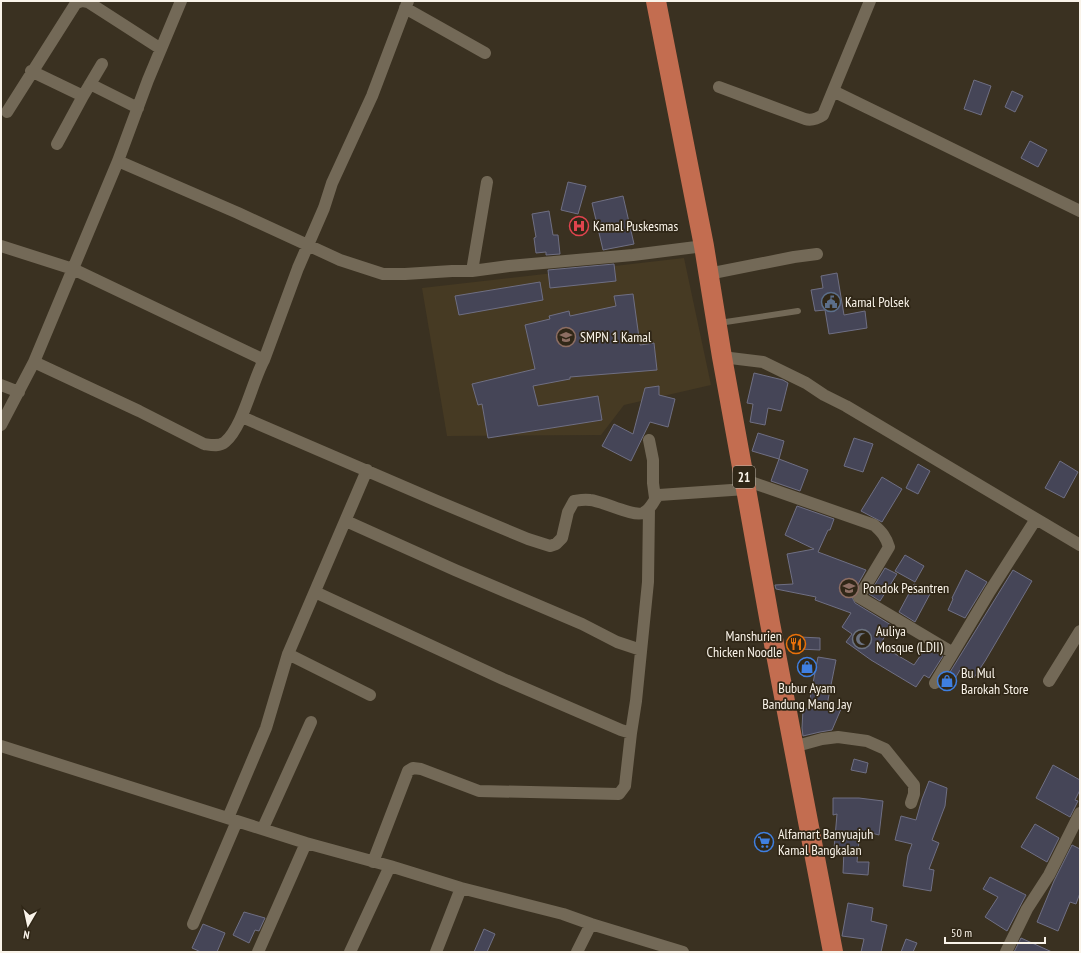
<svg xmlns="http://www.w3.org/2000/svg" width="1081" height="953" viewBox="0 0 1081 953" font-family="'PT Sans Narrow',sans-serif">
<rect width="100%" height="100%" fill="#3a3121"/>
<path fill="#463a23" d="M684 258 711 385 624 405 601 435 447 436 422 288Z"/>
<path fill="#454557" stroke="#6f6f83" d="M974 80 991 86 981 115 964 109Z
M1012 91 1023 96 1015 112 1005 107Z
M1030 141 1047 150 1038 167 1021 158Z
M568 182 586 186 578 214 561 210Z
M623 196 634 244 603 250 592 203Z
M549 211 553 235H558L560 254 546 255V252L536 253 534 238 536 237 532 214Z
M614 264 616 281 550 288 548 270Z
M837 273 844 315 865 311 867 328 829 334 825 310 815 311 811 290 823 288 821 276Z
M540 282 543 300 459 315 455 296Z
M633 294 640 345 654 343 657 370 570 377V379L533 386 538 406 598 396 602 420 488 438 482 404 478 405 472 384 535 369 525 325 550 319 549 316 569 311 570 316 616 306 614 296Z
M754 373 783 380 788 383 781 411 768 408 765 425 750 422 753 404 747 403Z
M659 386V395L675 399 668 427 650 422 631 461 602 446 614 424 633 434 645 388Z
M758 433 784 441 779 459 752 451Z
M854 438 873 444 863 472 844 466Z
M779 459 808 470 800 491 771 481Z
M1060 461 1078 472 1064 498 1045 488Z
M918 464 930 471 918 494 906 488Z
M882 477 902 489 882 522 861 511Z
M797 506 834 519 830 530H828L818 552 866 570 853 593 852 597 855 603 891 625 880 645 914 665 927 646 943 656 929 678 924 675 916 687 871 660 846 642 852 634 842 627 851 613 815 600 816 597 776 589 775 585 793 584 787 554 814 549 785 535Z
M905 555 924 566 915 582 895 571Z
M885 568 897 574 880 601 869 594Z
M966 570 987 582 965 618 948 610 953 599 952 598Z
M1013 570 1032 581 985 661 973 679 960 670 949 689 942 685Z
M914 584 931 592 915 622 899 612Z
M800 637 820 638V650L799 649Z
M818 657 836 660 827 705 841 709 832 730 820 732 803 736 802 728 803 709H808Z
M854 759 868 763 866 773 851 770Z
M1053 765 1080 780V790L1075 800 1078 801 1070 817 1036 798Z
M929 781 947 788 945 806 932 840 939 843 929 869 934 870 931 891 903 886 908 855 912 844 895 840 901 816 916 820 922 799Z
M833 798H859L883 801 879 835 860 830 857 862H869L868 875 843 873 844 850 834 849 837 814 833 815Z
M1035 824 1059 838 1047 862 1021 847Z
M1072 845 1080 849V893L1076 904 1070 902 1058 931 1037 922 1054 881Z
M990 877 1026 895 1007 931 985 917 998 897 983 889Z
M848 903 873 908 871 921 887 925 881 952H861L864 939 842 936Z
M244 912 265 918 259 931 255 930 249 943 233 935Z
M203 924 225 933 217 952H201L192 948Z
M484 929 495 934 487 952H474Z
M1021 938 1052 952H1014Z
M906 939 917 943 913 952H901Z"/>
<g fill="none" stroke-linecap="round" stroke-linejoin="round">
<path stroke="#736957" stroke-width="6" d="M719 323 798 311"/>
<path stroke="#736957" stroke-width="12" d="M83 1 88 2 161 49
M405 8 485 53
M31 71 83 96 102 64
M90 84 138 108
M719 87 805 119C812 121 817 119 823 115L870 1
M833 91 1080 211
M7 112 76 3 82 1
M57 144 83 96
M118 161 238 213 340 260 383 274H405L452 271H472L509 266 633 255 704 246
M1 246 73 269 264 360
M472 271 487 182
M708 274 794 257 817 254
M722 357 763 362 806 383 824 395 846 406 1080 545
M34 362 139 411 204 444C211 445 219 447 225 442 243 427 252 382 264 360L298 268 324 208 332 183 372 96 408 1
M1 385 19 392
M242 417 437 501 528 539 550 546 556 544 562 538 568 512 574 501C580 500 584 499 590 500 603 501 633 517 643 513 652 509 653 500 659 495L746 489
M1 425 34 362 118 161 148 80 181 1
M649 440 653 460V483L655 498
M745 480 874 525C882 532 886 537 889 547L859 597 953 653
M346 521 455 570 582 624 617 642 641 650
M315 592 503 679 621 730 631 733 636 701 648 582 649 509
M288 654 370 695
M1049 681 1080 631
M935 683 990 591 1036 519
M1 746 306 843 390 866 461 888 563 914 591 924 683 952
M793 747 822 739 838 737 867 741 885 749 914 785V794L911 803
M228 818 266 728 288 654 367 470
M263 828 311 722
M373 862 408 771 413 768 421 769 479 791 619 794 625 786 631 733
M193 924 237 821
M258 952 306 843
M350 952 390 866
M436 952 461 888
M577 952 591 924
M1006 952 1027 909 1049 875 1080 813"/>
<path stroke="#c36d50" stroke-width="20" d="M656 1 704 246 722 357 746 489 770 623 833 952"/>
</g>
<defs>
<g id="hospital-ring" transform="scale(1)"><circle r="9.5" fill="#302717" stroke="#e0444e" stroke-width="1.5"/><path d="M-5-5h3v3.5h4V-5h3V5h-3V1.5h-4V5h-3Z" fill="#e0444e"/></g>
<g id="civic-ring" transform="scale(1)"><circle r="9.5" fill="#302717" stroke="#5c6f8a" stroke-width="1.5"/><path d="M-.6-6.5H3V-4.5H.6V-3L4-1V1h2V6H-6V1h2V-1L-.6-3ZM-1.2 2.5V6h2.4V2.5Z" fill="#5c6f8a"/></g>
<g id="school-ring" transform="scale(1)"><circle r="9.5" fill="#302717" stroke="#8d6e63" stroke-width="1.5"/><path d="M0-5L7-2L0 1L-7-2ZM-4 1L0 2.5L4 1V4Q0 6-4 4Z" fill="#8d6e63"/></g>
<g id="mosque-ring" transform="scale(1)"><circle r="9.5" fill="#302717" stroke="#6b7280" stroke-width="1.5"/><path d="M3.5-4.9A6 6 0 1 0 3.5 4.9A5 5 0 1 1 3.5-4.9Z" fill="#6b7280"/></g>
<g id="restaurant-ring" transform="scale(1)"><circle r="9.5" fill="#302717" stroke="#e8710a" stroke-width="1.5"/><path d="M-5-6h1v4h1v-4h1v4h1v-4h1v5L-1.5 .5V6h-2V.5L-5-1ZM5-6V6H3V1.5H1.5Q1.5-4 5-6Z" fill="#e8710a"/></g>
<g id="shop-ring" transform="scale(1)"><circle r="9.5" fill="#302717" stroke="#3f7fe0" stroke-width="1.5"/><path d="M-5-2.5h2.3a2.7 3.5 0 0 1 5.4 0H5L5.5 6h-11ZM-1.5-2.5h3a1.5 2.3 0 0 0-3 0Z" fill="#3f7fe0"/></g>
<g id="supermarket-ring" transform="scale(1)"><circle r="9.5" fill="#302717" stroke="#3f7fe0" stroke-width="1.5"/><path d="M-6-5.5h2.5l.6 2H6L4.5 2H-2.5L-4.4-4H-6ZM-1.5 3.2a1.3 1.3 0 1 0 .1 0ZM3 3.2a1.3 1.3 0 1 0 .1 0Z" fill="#3f7fe0"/></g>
</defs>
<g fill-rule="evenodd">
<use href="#hospital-ring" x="579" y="226"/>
<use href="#civic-ring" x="831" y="302"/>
<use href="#school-ring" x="566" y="337"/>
<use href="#school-ring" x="849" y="588"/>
<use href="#mosque-ring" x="862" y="639"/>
<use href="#restaurant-ring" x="796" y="644"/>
<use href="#shop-ring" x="807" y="667"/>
<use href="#shop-ring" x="947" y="681"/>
<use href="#supermarket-ring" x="764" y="842"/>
</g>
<g text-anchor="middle" stroke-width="3.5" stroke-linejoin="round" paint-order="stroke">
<rect fill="#302717" stroke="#bdb6aa" stroke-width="1" x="733" y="466" width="22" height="22" rx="3"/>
<g font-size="13" font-weight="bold" fill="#f9f3e9">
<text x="744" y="482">21</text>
</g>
<g font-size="14" fill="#f9f3e9" stroke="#302717" text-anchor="start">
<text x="593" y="231">Kamal Puskesmas</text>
<text x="845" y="307">Kamal Polsek</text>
<text x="580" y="342">SMPN 1 Kamal</text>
<text x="863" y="593">Pondok Pesantren</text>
<text x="876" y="636">Auliya<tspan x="876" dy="16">Mosque (LDII)</tspan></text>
<text x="782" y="641" text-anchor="end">Manshurien<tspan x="782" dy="16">Chicken Noodle</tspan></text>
<text x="961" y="678">Bu Mul<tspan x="961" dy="16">Barokah Store</tspan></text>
<text x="807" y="693" text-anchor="middle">Bubur Ayam<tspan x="807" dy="16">Bandung Mang Jay</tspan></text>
<text x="778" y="839">Alfamart Banyuajuh<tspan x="778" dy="16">Kamal Bangkalan</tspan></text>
</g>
</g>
<rect width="1081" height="953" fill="none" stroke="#f9f3e9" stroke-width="4"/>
<g transform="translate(28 925) rotate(189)" stroke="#302717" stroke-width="3" paint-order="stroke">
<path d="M0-3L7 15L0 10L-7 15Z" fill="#f9f3e9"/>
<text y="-6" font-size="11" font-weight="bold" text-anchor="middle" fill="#f9f3e9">N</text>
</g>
<path d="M945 937v6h100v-6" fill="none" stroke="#f9f3e9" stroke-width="2"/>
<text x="951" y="937" font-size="12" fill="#f9f3e9" stroke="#302717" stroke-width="3" paint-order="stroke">50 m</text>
</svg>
